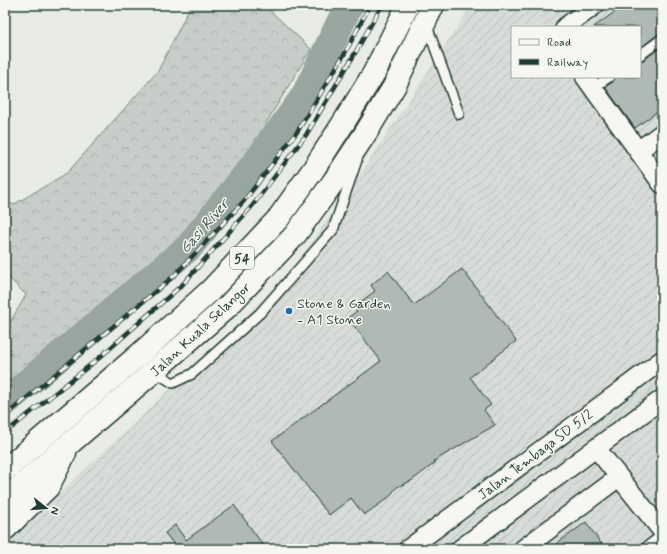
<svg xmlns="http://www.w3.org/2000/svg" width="667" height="554" viewBox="0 0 667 554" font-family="Mynerve,sans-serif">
<defs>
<pattern id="industrial-furrows" width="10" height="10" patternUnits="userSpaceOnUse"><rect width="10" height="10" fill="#d8dcd8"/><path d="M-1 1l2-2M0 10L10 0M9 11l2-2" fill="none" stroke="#b9beba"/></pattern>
<pattern id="forest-crowns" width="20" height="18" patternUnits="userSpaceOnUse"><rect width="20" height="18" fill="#c7cec9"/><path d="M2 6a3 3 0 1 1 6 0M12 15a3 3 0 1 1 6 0" fill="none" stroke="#aab2ad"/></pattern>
</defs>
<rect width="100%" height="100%" fill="#e9ebe7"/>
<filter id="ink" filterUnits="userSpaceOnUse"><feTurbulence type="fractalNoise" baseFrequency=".025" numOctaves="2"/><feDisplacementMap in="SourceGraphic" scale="8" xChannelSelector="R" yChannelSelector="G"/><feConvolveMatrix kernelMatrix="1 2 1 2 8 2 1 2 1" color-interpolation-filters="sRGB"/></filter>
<g filter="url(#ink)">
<path fill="url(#industrial-furrows)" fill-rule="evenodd" d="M476 5H662V549H5V545L224 338 290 272 357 179 467 12ZM512 27H640V77H512Z"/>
<path fill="url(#forest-crowns)" stroke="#73867e" d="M191 5H264L311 49 224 192 174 246 5 388V331L26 295 5 274V197L13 205 67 173 158 71Z"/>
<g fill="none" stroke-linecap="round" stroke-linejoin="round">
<path stroke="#99a6a0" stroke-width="29" d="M5 402 189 247 260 158 305 96 349 5"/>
</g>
<path fill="#b0bab5" stroke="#1f3d34" d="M624 5H662V33L658 34 640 48V27H594Z
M662 46V108L635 128 605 87 613 82 615 77H640V61L644 60Z
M462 269 516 341 470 377 491 405 484 410 495 425 434 461 435 463 411 481 397 487 388 498 364 515 351 498 329 515 272 441 381 361 348 318 358 310 355 306 375 291 371 285 388 271 414 305Z
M234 505 266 549H174L176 547 165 533 175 525 186 540Z
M586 522 605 549H549L574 531Z"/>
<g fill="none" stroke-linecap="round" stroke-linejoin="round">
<g stroke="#1f3d34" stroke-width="12">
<path id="lane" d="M427 26 459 114
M640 55 662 39
M593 88 609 77
M154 371 173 383 192 374 260 313 333 230 357 160
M644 549 662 535"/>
</g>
<g stroke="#1f3d34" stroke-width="21">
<path id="street" d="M565 27 595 5
M585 77 662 184
M638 151 662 133
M596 448 662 531
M408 549 662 360
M460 549 662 399
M523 549 619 477"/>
</g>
<g stroke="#1f3d34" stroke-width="25">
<path id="highway" d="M5 470 140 354 210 291 278 219 313 170 344 122 374 73 408 5
M5 499 154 371 228 306 295 235 334 181 367 131 395 85 433 5
M5 529 48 487 65 453"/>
</g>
<use href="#lane" stroke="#f6f6f2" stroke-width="9"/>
<use href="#street" stroke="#f6f6f2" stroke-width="18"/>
<use href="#highway" stroke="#f6f6f2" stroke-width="22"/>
<g stroke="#1f3d34" stroke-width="4.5">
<path id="rail" d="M5 416 174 276 244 201 297 132 345 53 370 5
M5 433 99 358 183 284 253 205 306 135 354 55 382 5"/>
</g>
<use href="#rail" stroke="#f6f6f2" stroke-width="3" stroke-dasharray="9" stroke-linecap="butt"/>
</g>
</g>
<circle fill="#1f6fb2" stroke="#f6f6f2" stroke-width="1.5" cx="289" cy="311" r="4"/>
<g text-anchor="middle" stroke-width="3" stroke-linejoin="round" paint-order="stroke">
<rect fill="#f6f6f2" stroke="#60746d" stroke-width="1" x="230" y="247" width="24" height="22" rx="3"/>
<g font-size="13" font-weight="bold" fill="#1f3d34">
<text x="242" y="263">54</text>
</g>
<g font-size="14" fill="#1f3d34" stroke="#f6f6f2" text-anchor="start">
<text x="297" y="308">Stone &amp; Garden<tspan x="297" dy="16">- A1 Stone</tspan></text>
</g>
<g font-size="14" fill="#1f3d34" stroke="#f6f6f2">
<text transform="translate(200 329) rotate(-43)" y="5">Jalan Kuala Selangor</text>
<text transform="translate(535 454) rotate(-37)" y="5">Jalan Tembaga SD 5/2</text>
</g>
<g font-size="15" font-style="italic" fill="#445c54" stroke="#f6f6f2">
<text transform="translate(204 226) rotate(-49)" y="5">Gasi River</text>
</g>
</g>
<rect width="667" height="554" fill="none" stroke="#f6f6f2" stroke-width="20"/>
<rect x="10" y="10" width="647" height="534" fill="none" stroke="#1f3d34" stroke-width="1.5" filter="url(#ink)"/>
<rect x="511" y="26" width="130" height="52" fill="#f6f6f2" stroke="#a0aca6"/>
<rect x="519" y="39" width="20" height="6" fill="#f6f6f2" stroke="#a0aca6"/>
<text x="547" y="46" font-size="12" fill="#1f3d34">Road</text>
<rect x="519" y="59" width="20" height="6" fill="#1f3d34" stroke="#a0aca6"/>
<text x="547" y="66" font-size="12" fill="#1f3d34">Railway</text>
<g transform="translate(46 508) rotate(107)" stroke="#f6f6f2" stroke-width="3" paint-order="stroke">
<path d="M0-3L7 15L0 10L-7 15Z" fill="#1f3d34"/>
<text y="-6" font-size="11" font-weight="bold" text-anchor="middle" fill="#1f3d34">N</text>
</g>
</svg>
